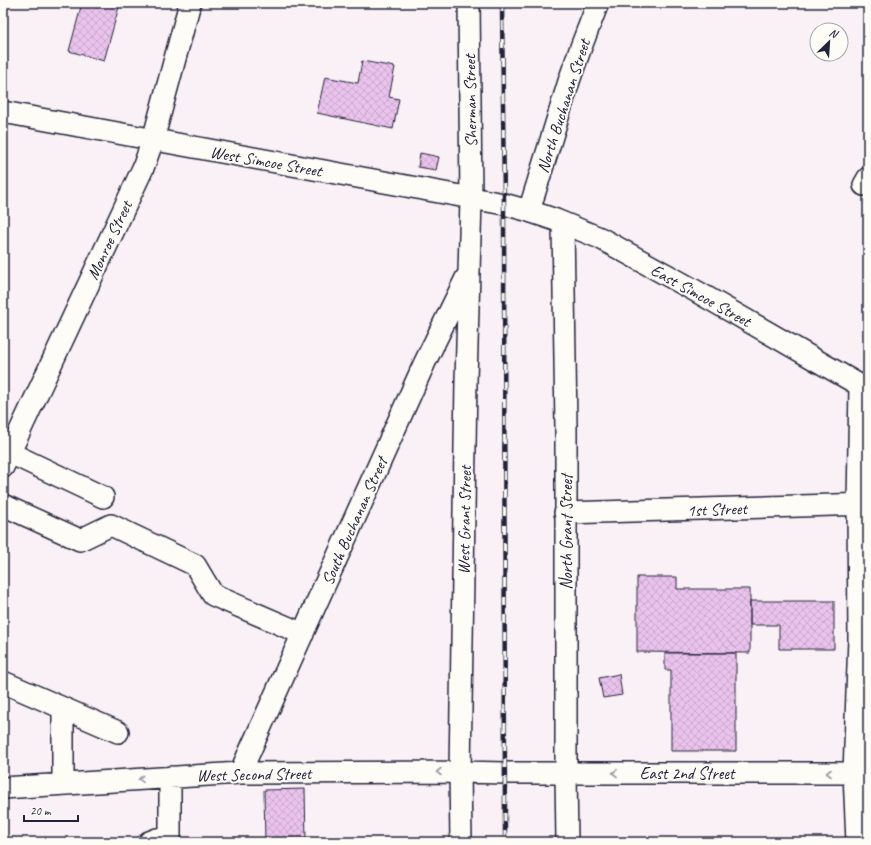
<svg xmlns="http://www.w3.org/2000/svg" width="871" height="845" viewBox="0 0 871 845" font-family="Caveat,sans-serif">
<defs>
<pattern id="building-cross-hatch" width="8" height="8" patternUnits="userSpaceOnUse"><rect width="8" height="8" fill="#eac3ec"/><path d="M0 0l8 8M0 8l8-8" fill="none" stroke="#c8a7cb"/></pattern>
</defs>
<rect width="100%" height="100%" fill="#f9f1f5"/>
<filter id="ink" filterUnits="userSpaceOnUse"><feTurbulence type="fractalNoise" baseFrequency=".025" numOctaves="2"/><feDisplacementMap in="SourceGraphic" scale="8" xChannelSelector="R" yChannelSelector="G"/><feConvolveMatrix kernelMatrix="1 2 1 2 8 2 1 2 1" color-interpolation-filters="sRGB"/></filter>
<g filter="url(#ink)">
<path fill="url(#building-cross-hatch)" stroke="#22223b" d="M82 3H120L104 61 69 51Z
M362 61 395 67 389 97 399 99 393 129 317 113 325 77 358 83Z
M420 153 439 157 436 170 418 167Z
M637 577H677V589H750V653L637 652Z
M750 601H834V649H779V625H750Z
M665 653H736V751H671V670H665Z
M619 674 622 695 603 698 599 678Z
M305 789 306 842H265L264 790Z"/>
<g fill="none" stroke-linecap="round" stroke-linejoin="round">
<g stroke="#22223b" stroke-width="24">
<path id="minor" d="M3 112 504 204 529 211 556 220 600 238 694 290 868 390
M864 185 868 178
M529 211 570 78 581 47 598 3
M563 223 566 427V773L567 842
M10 453 103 497
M3 467 143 168 153 140 190 3
M3 505 80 540 111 525 195 565 213 595 303 634
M565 513 868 504
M3 682 118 732
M240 773 425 362 466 278
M170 777V842
M63 784V708
M3 788 240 773 460 772 506 773H868
M149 842 157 839 170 838
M461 842 460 772 466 381 471 199 469 3
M857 842 854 773 859 639 858 504 860 385"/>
</g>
<use href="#minor" stroke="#fdfcf7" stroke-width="21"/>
<g stroke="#22223b" stroke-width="4.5">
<path id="rail" d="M502 3 504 204 505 842"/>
</g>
<use href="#rail" stroke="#fdfcf7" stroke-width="3" stroke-dasharray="9" stroke-linecap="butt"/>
</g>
<defs><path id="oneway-chevron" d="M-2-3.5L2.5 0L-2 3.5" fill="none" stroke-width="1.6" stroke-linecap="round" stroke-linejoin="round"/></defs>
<g stroke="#9a9aa2">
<use href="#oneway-chevron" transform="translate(439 772) rotate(180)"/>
<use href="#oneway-chevron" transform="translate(615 773) rotate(-180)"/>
<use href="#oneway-chevron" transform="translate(829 773) rotate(-180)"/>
<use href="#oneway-chevron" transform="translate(141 779) rotate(176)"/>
</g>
</g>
<g text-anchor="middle" stroke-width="4" stroke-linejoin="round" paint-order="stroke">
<g font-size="17" fill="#22223b" stroke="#fdfcf7">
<text transform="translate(470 101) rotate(-91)" y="6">Sherman Street</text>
<text transform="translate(563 106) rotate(-72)" y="6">North Buchanan Street</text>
<text transform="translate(266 161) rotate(10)" y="6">West Simcoe Street</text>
<text transform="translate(109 240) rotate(-65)" y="6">Monroe Street</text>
<text transform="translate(701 295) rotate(29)" y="6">East Simcoe Street</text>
<text transform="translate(717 509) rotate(-2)" y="6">1st Street</text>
<text transform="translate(464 520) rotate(-89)" y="6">West Grant Street</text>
<text transform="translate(354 521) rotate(-66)" y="6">South Buchanan Street</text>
<text transform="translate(566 532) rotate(-90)" y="6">North Grant Street</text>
<text x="687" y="779">East 2nd Street</text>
<text transform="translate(254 774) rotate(-1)" y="6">West Second Street</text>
</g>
</g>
<rect width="871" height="845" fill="none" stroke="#fdfcf7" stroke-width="16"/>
<rect x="8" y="8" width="855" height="829" fill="none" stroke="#22223b" stroke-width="1.5" filter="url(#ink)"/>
<g transform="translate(829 42) rotate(25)"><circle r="19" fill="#fdfcf7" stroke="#a5a5ac"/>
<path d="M0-3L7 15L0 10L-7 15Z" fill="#22223b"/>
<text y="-6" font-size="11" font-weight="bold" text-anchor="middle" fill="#22223b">N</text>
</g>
<path d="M24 815v6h54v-6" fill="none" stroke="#22223b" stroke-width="2"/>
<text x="30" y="815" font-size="12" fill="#22223b" stroke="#fdfcf7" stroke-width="3" paint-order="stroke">20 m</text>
</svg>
